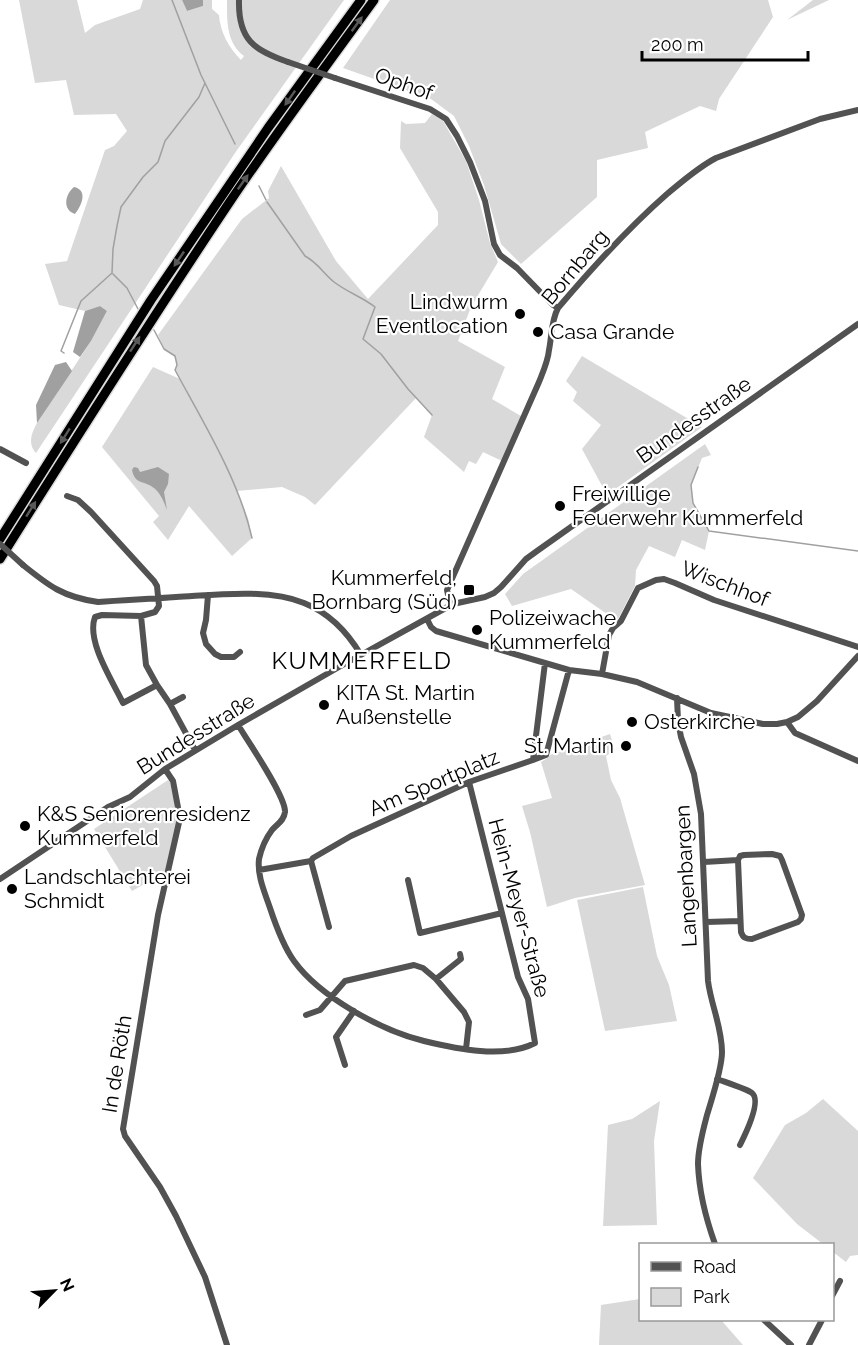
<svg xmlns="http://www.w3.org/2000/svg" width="858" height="1345" viewBox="0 0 858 1345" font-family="Raleway,sans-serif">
<rect width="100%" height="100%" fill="#fff"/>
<path fill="#d9d9d9" d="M19 0H77L85 33 95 25 140 9 143 0H182L187 11 203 6V0H212V9L219 15C220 32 229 48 241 60L244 56C226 43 227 20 227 0H344L235 153 36 453C27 444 32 432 37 423L91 341 107 311 100 306 85 311 59 305 45 264 67 261 105 150 114 146 127 131 116 114 74 115 66 80 35 83Z
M390 0H768L773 17 719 99 716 111 700 106 645 132 648 148 597 160V197L521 264 501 244 484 185 469 146 454 116 431 99 343 68Z
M813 0H829L787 20Z
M432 114 443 121 466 161 479 200 490 243 498 262 471 307 458 341 505 367 492 399 521 416 502 461 483 452 476 464 469 461 464 472 424 437 432 415 416 398 315 505 305 497 282 487 237 491 248 518 252 538 232 556 189 506 168 540 153 522 159 516 102 447 153 367 180 379 175 370 177 365 175 356 164 349 158 335 242 219 269 198 268 191 281 166 336 261 368 299 438 225V212L400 148 401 121 406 124 425 123Z
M582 356 702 427 607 495 582 449 601 425 573 401 577 392 566 381Z
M705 444 711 455 702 458 691 485 693 503 709 531 705 550 682 540 675 557 649 546 636 570 635 586 617 621 571 589 512 606 505 594 523 574Z
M610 734 615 750 606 756 611 780 620 798 645 885 575 898 547 907 530 832 522 806 552 798 541 762 546 759 550 755Z
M168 780 170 782 178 817 166 872 132 891 94 829Z
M643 887 657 956 669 985 677 1021 605 1031 577 900Z
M823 1099 858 1131V1255L850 1256 846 1262 833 1252 832 1244H823L797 1224 753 1178 785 1125 806 1113Z
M660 1101 654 1141 657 1225 603 1226 608 1125 632 1119Z
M640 1299V1320H721L743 1345H599L601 1305Z"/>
<path fill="#a0a0a0" d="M182 0H203V6L187 11Z
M74 187C88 190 82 205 75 214 62 210 65 194 74 187Z
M100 306 107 311 91 341 80 357 73 352 85 311Z
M66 362 72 371 37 423 36 405 55 365Z
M134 467 138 468 140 472 158 467 169 474 168 484 164 492 167 510C164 502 161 494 154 488 144 480 135 485 132 470Z"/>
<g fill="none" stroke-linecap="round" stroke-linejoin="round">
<path stroke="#a0a0a0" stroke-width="1.5" d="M172 0 201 75 235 144
M259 186 266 200
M267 202 305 256C318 263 323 273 334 282 347 292 362 297 375 307L363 339 381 354 408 389 432 415
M113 274 127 288 138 309
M154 330 164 349 175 356 177 365 175 370C203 422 239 480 252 538
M64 353 61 351 81 301 112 273 113 249 117 226 121 207 143 177 158 162 165 141 199 97 205 83
M698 467 691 485 693 503 709 531 858 551"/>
<g stroke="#dbdbdb" stroke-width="12">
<path id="highway" d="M0 539 151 300 268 128 361 0
M0 559C76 438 152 318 231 200 277 132 326 66 374 0"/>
</g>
<path stroke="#525252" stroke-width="6" d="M239 0C238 40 254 50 288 62
M335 78 430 109 446 119 457 136 470 162 485 201 494 244 500 255 517 268 553 305 558 308
M0 449 26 463
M67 496 78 500 91 512 154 581 157 586 159 606 155 612 141 616 146 665 157 685 170 704 195 750
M23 565C49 586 63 597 98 602 124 600 150 599 176 597 214 595 268 588 304 603 329 613 348 633 361 655
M208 595 206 620 203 633 206 644 215 654 221 657H234L240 652
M453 604 449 599 447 590 539 382C543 372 548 361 549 350 552 335 551 321 558 308 592 268 627 229 667 194 683 181 697 168 716 158L820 119 858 110
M141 616 102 615 95 617C86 641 112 680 123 703L157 685
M427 619 431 627 436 631 569 670 602 674 637 682 711 713 763 724H777L787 722 798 717 817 701 858 656
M602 674 609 635 613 628 621 621 638 588 656 580 664 579 675 583 714 600 858 647
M677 698 678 721 681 737 694 774 701 814 708 981C711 1005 722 1027 722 1052 722 1069 712 1098 707 1115 703 1130 698 1148 698 1164 699 1192 706 1219 715 1244
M170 704 183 697
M787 722 795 733 858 761
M238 725C248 741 286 797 285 812 284 821 277 824 272 830 266 838 261 850 259 859 257 876 265 893 270 908 276 926 283 946 294 961 320 997 382 1031 424 1041 457 1049 504 1059 535 1043L528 999 518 977 469 782
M533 760 546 755 569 670
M165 769 173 781 180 818 158 915 123 1129 125 1136 160 1187 176 1216 205 1277 227 1345
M772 854 780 856 782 860 802 915 801 919 798 922 752 939C746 939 743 938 741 932L738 860 740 856 744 855Z
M311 861 329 927
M704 862 738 860
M259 870 311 861 313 858 351 836 469 782 533 760 545 663
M0 879 108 807 130 797 165 769 238 725 339 667 453 604 485 597 494 593 501 587 526 559 537 551 858 324
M408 880 420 933 502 913
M706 922 740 921
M436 979 461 959 460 954
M306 1015 320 1010 345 981 414 965 423 968 436 979 464 1012 469 1022 466 1049
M345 1065 336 1037 354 1011
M717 1079C725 1082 747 1089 752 1093 762 1101 745 1135 740 1145
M832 1296 840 1281
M764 1320 791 1345
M809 1345 822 1320"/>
<use href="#highway" stroke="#000" stroke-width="9"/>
<path stroke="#525252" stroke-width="6" d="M288 62 335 78
M0 544 23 565"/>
</g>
<defs><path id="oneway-solid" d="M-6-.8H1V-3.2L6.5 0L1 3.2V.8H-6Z" transform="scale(1.5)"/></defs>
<g fill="#595959">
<use href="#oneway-solid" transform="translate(357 24) rotate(-54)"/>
<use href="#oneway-solid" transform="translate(290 98) rotate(125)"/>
<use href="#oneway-solid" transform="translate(243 182) rotate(-55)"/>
<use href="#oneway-solid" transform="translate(179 259) rotate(124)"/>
<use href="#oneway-solid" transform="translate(135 344) rotate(-57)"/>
<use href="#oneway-solid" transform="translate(65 436) rotate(122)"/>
<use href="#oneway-solid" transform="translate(31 509) rotate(-58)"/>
</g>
<g fill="#000" stroke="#fff" stroke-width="2">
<circle cx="520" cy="314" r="6"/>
<circle cx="538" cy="332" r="6"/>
<circle cx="560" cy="506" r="6"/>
<rect x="463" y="584" width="12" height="12" rx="3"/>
<circle cx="477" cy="630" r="6"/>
<circle cx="324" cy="705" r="6"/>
<circle cx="632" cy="722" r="6"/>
<circle cx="626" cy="746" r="6"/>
<circle cx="25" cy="826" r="6"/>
<circle cx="12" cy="889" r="6"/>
</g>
<g text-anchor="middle" stroke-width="4.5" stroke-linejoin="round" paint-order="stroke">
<g font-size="21" fill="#000" stroke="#fff">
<text transform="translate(404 84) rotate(19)" y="7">Ophof</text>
<text transform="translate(575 267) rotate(-50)" y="7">Bornbarg</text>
<text transform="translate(694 420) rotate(-35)" y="7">Bundesstraße</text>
<text transform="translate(725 584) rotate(21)" y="7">Wischhof</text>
<text transform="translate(196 734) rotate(-32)" y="7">Bundesstraße</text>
<text transform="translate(434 783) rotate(-23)" y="7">Am Sportplatz</text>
<text transform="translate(686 876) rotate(-93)" y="7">Langenbargen</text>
<text transform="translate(519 908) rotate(75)" y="7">Hein-Meyer-Straße</text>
<text transform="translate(117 1064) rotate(-81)" y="7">In de Röth</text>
</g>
<g font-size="21" fill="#000" stroke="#fff" text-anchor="start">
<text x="508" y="309" text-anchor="end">Lindwurm<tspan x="508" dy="24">Eventlocation</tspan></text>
<text x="550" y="339">Casa Grande</text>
<text x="572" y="501">Freiwillige<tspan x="572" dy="24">Feuerwehr Kummerfeld</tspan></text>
<text x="457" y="585" text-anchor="end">Kummerfeld,<tspan x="457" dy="24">Bornbarg (Süd)</tspan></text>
<text x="489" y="625">Polizeiwache<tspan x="489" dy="24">Kummerfeld</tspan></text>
<text x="336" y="700">KITA St. Martin<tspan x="336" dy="24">Außenstelle</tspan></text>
<text x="644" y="729">Osterkirche</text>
<text x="614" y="753" text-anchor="end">St. Martin</text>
<text x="37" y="821">K&amp;S Seniorenresidenz<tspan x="37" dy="24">Kummerfeld</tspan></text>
<text x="24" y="884">Landschlachterei<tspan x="24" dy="24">Schmidt</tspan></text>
</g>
<g font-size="24" letter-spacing="1.5" fill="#000" stroke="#fff">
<text x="362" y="669">KUMMERFELD</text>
</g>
</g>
<rect x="639" y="1243" width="195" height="78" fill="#ffffff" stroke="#999999" stroke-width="1.5"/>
<rect x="651" y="1262" width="30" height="9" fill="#525252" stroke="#999999" stroke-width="1.5"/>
<text x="693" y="1273" font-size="18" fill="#000000">Road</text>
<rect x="651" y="1288" width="30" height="18" fill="#d9d9d9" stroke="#999999" stroke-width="1.5"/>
<text x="693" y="1303" font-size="18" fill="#000000">Park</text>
<g transform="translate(54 1291) rotate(65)" stroke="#ffffff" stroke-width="4.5" paint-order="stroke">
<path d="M0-4.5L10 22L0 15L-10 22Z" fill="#000000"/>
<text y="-9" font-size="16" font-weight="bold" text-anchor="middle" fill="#000000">N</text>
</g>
<path d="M642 51v9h166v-9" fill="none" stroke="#000000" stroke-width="3"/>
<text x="651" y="51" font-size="18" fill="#000000" stroke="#ffffff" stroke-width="4.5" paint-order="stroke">200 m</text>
</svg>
